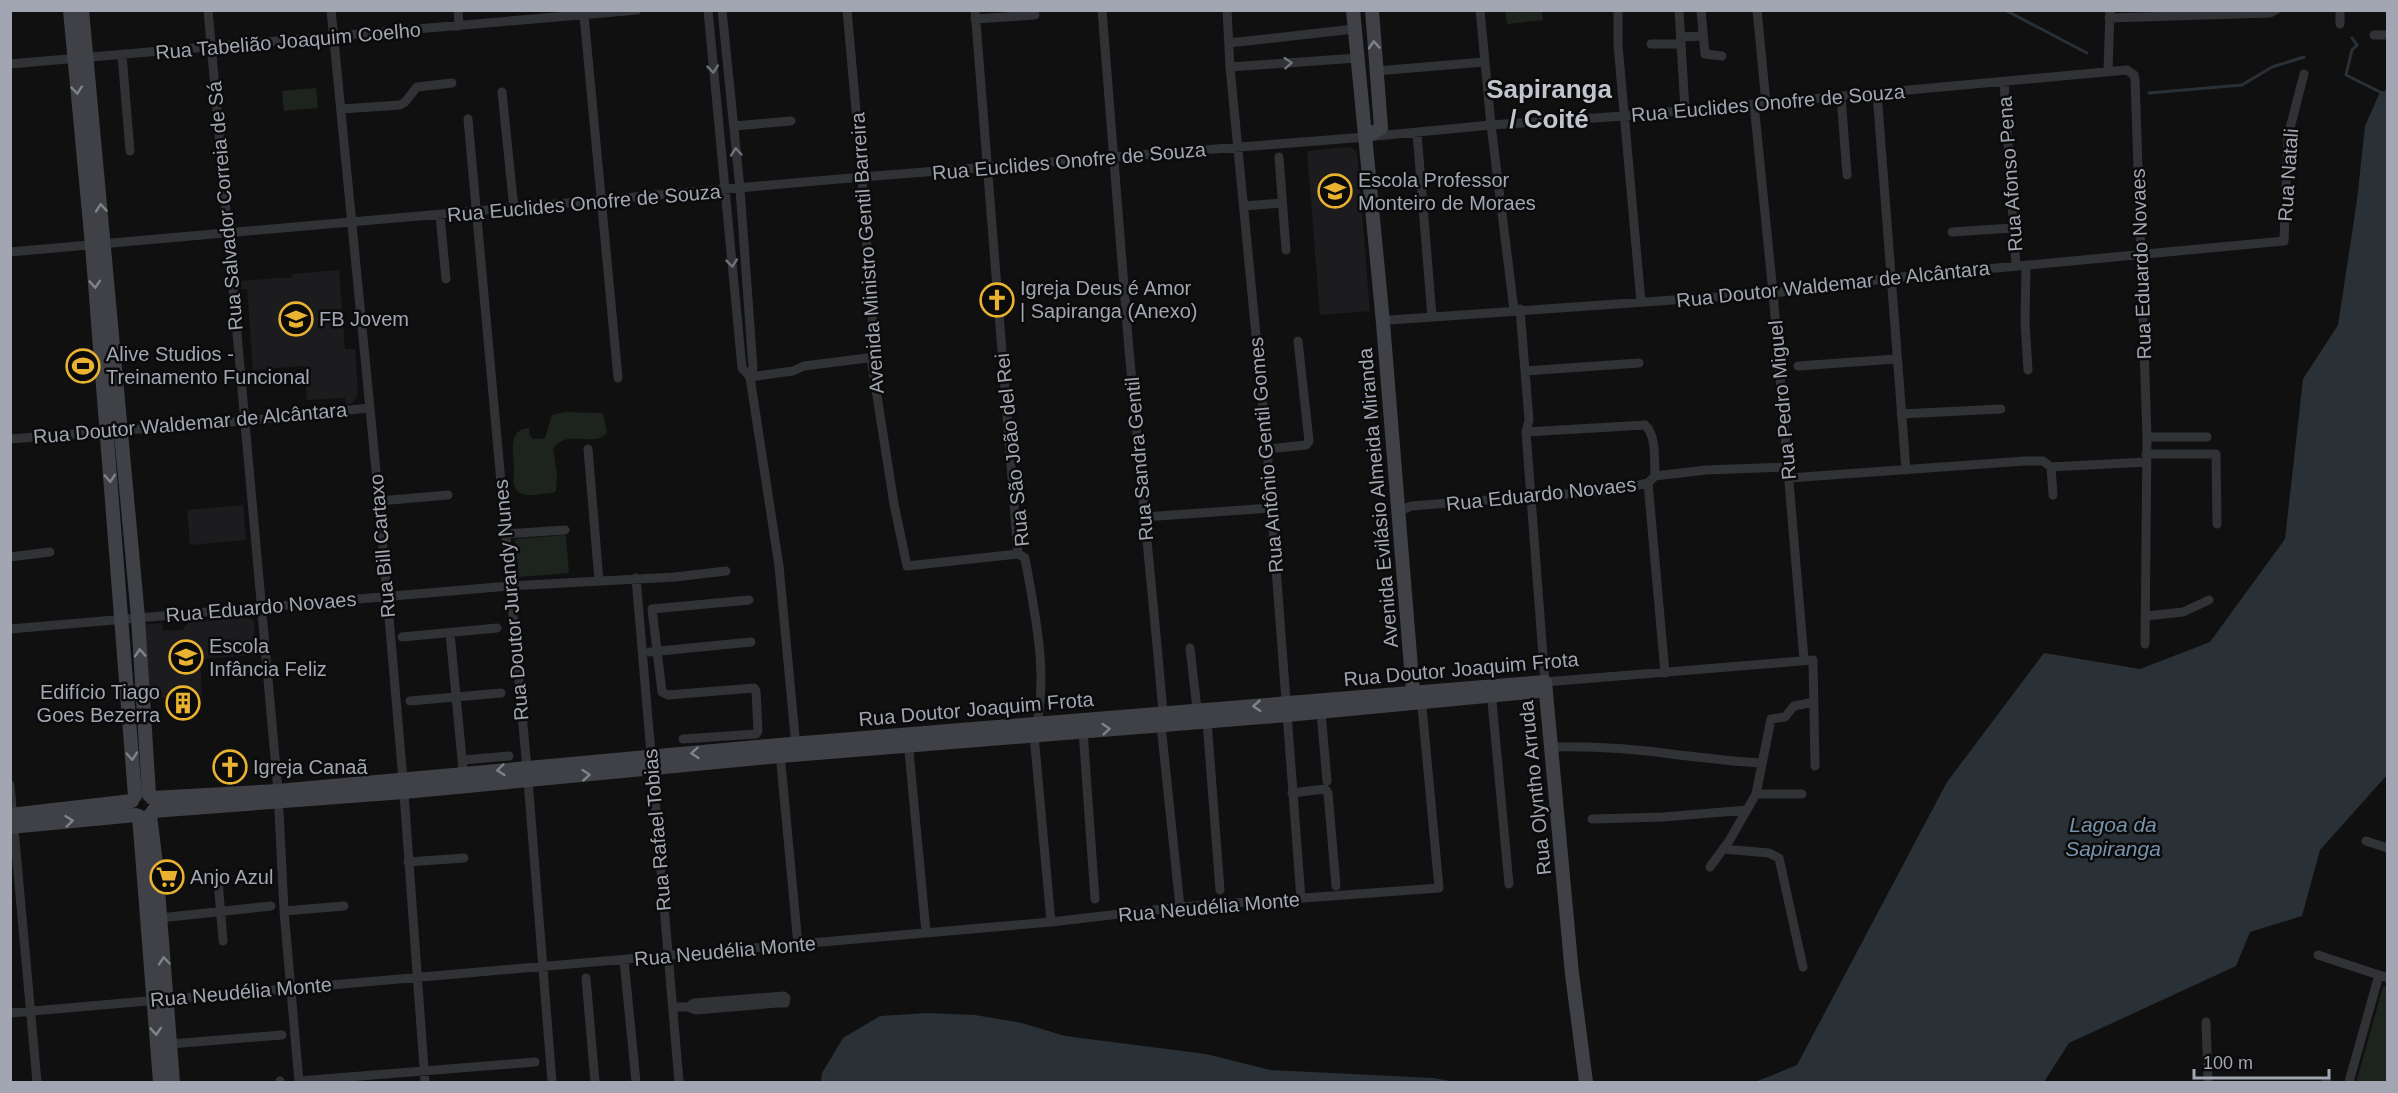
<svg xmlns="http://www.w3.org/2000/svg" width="2398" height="1093" viewBox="0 0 2398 1093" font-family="Helvetica,sans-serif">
<rect width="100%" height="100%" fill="#101011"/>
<path fill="#1c1c1e" d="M1351 147 1357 152 1370 311 1320 315 1307 151Z
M339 270 345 349H355L358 395 351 404H346L345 398 307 400 304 366 253 370 247 289H241L240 281 292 277 291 274Z
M243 505 246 540 190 545 187 510Z
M247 617 254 621 256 655 200 659 202 695 148 699 144 630 147 624 162 623 163 631 182 630 190 621Z"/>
<path fill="#1c241d" d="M1505 11H1542L1543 20 1507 24Z
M316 88 318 108 284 111 282 91Z
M565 412 603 413 607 433C593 449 568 427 553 449L557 474 556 491 553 493C544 493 528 498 520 493 511 487 514 475 514 466 513 452 508 429 529 428L530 436 533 439 545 438 552 415Z
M566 535 569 573 519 577 515 539Z
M2383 986 2387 987V1082H2358L2357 1080Z"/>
<path fill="#293036" d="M2387 90V775L2320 850 2302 916 2250 932 2236 966 2069 1043 2044 1082H1755L1797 1065 1947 782 2044 653 2140 669 2210 642 2285 539 2303 379 2338 325 2357 200 2365 126 2380 92Z
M927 1013 975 1015 1022 1023 1065 1036 1206 1054 1270 1070 1433 1078 1456 1082H821L822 1073 843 1038 880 1016Z"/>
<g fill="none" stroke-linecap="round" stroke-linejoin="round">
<path stroke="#293036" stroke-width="3" d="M2005 10 2087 53
M2352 38 2357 45 2352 50 2346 75 2388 96
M2149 93 2242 85 2272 67 2304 57"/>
<path stroke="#313236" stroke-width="9" d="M208 10 278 791 284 911 299 1082
M331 10 379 501 403 780 425 1082
M458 10 459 26
M708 10 742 368 750 377
M722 10 740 189 753 368 750 377 779 566 796 747
M847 10 862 177 875 357 872 364 894 504 907 566 1018 554
M975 10 1018 554 1025 558C1035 615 1050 678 1034 735L1051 922
M1102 10 1129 350 1159 667 1163 712 1161 725 1180 907
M1227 10 1230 67 1267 449 1301 899
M1480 10 1491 125 1514 310
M1618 10V45L1641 302
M1679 10 1685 110
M1701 10 1705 54 1722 56
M1757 10 1766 103
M2340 10V24
M584 15 618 378
M2109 18 2270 13 2276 10
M975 19 1035 15
M2374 35H2388
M1681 37 1703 36
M1229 43 1354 29
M1651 44H1681
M122 55 130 151
M10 64 637 10
M1230 67 1357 58
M1376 71 1484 62
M2108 71 2110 10
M2004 82 2016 266
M502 92 514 209
M1877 93 1906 470
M1841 96 1847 175
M1754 104 1773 293 1804 659
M341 109 400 105 405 102 417 87 452 83
M468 119 528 780 552 1082
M734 126 791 121
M1417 133 1432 317
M1279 157 1286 250
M1244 206 1282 203
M440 215 446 279
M1952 232 2013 228
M10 252 862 177 1366 137 1491 125 1624 116 2127 70 2134 75 2135 79 2147 437 2145 644
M2026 265 2025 322 2028 370
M1520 309 1529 420 1526 432 1545 682 1813 660 1815 766
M1383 323 1390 320 1773 293 1891 278 2284 241 2288 136 2304 74
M1798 366 1896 359
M1525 371 1639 363
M750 377 793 371 804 366 875 357
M1901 414 2001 409
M1526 432 1645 425C1657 436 1654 461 1655 476
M2147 437H2207
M10 439 244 421 369 408
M588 449 599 581
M1267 449 1306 445 1309 441 1298 341
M2146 454H2216L2217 524
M2051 467 2053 495
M1789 478 2025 461H2043L2051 467 2146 462
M1648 483 1665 673
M379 501 448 495
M1399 511 1411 506 1617 490 1648 483 1655 476 1706 470 1788 467
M1144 517 1271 508
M504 534 565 530
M10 557 50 552
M636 578 679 1082
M2146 616 2183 612 2209 600
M10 629 509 586 675 577 726 571
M450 633 464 780
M402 637 497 628
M1190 648 1197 709
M650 652 751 642
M1491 691 1509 884
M410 701 501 693
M1321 712 1327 781
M1207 721 1220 890
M1083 731 1095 899
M683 739 756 734 758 731 756 691 754 688 668 695 662 692 652 609 749 600
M908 740 926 932
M1550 747C1592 746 1637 749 1679 755 1707 758 1733 762 1762 763
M780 753 798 945
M463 760 509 756
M10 785 37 1082
M1292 793 1325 789 1328 793 1336 886
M1756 794H1802
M1592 819 1663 817 1747 810
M2366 841 2388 848
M1723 849 1769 853 1779 858 1803 967
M408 862 464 858
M1710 867 1729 841 1756 794 1771 719 1785 717 1794 706 1814 702
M218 880 223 941
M284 911 344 906
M160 918 271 906
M2318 955 2388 978
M624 960 636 1082
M586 978 595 1082
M674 1007H688L696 1010 777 1003H785L786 998 784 996 694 1003 688 1007
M10 1013 1051 922 1180 907 1439 888 1422 707 1417 702
M2206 1022 2208 1082
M170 1044 282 1035
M280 1081V1082
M299 1081 535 1062
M2325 1082H2327
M2349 1082 2379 975"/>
<path stroke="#3f4146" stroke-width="14" d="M70 10 92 245 135 796
M82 10 138 617 149 795
M1353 10 1383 323 1413 692 1416 700
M1366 137 1381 128 1372 10
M152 798 278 791 779 745 1545 682 1572 974 1586 1082
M153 811 404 792 780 756 1287 715 1538 691
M10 815 132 801
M150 815 156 864 173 1082
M139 816 160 1082
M10 827 136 815"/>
</g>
<defs><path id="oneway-chevron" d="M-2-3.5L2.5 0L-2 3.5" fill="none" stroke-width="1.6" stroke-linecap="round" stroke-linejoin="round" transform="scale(1.5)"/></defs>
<g stroke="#7f838c">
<use href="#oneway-chevron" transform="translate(1374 45) rotate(-94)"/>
<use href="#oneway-chevron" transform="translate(77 90) rotate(84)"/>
<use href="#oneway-chevron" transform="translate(101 208) rotate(-95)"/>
<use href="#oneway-chevron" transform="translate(95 284) rotate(86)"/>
<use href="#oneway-chevron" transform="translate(110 478) rotate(86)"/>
<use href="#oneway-chevron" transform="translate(140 653) rotate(-94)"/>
<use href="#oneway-chevron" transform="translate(1257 706) rotate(176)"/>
<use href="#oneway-chevron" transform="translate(1106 729) rotate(-5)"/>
<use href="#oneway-chevron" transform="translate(695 753) rotate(175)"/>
<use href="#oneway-chevron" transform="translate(132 756) rotate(85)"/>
<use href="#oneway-chevron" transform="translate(501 770) rotate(174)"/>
<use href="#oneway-chevron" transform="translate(586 775) rotate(-5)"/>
<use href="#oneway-chevron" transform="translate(69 821) rotate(-6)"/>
<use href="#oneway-chevron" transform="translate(164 961) rotate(-95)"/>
<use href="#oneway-chevron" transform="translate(156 1031) rotate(86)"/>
</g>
<g stroke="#6f727a">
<use href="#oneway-chevron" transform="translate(1288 63) rotate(-4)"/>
<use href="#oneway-chevron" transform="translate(713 69) rotate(84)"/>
<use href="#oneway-chevron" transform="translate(736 152) rotate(-95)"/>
<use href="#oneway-chevron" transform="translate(732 263) rotate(84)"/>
</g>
<defs>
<g id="school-ring" transform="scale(1.725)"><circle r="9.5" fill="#0b0b0c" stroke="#e9b230" stroke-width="1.5"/><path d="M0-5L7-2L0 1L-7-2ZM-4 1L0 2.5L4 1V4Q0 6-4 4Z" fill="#e9b230"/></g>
<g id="church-ring" transform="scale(1.725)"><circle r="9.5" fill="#0b0b0c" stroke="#e9b230" stroke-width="1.5"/><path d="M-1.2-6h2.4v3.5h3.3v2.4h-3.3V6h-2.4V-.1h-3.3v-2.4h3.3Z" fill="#e9b230"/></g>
<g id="stadium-ring" transform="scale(1.725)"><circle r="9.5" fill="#0b0b0c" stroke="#e9b230" stroke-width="1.5"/><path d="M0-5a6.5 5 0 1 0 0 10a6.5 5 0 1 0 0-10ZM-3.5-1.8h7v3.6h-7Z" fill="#e9b230"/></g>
<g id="building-ring" transform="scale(1.725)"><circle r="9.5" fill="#0b0b0c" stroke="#e9b230" stroke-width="1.5"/><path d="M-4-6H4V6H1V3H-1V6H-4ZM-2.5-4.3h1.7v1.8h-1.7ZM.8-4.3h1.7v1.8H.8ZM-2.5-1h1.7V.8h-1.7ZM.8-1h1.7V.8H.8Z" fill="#e9b230"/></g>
<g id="supermarket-ring" transform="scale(1.725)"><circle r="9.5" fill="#0b0b0c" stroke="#e9b230" stroke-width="1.5"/><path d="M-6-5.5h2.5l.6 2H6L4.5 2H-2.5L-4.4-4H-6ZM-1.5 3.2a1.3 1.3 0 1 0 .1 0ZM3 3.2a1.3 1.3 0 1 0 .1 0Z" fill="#e9b230"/></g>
</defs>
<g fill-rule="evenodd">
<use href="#school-ring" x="1335" y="191"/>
<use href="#church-ring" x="997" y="300"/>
<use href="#school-ring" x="296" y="319"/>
<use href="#stadium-ring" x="83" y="366"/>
<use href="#school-ring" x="186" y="657"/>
<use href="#building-ring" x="183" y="703"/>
<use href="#church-ring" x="230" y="767"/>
<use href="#supermarket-ring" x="167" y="877"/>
</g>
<g text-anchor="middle" stroke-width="5" stroke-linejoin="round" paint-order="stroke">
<g font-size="20" fill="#a2a6b2" stroke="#0b0b0c">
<text transform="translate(288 41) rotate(-5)" y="7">Rua Tabelião Joaquim Coelho</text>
<text transform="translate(1768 103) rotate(-5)" y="7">Rua Euclides Onofre de Souza</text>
<text transform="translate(1069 161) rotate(-5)" y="7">Rua Euclides Onofre de Souza</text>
<text transform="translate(2010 174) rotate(-94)" y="7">Rua Afonso Pena</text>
<text transform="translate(2288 175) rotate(-86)" y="7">Rua Natali</text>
<text transform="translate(584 203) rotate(-5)" y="7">Rua Euclides Onofre de Souza</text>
<text transform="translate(225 206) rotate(-95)" y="7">Rua Salvador Correia de Sá</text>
<text transform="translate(867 253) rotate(-94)" y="7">Avenida Ministro Gentil Barreira</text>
<text transform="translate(2141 264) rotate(-92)" y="7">Rua Eduardo Novaes</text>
<text transform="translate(1833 284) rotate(-6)" y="7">Rua Doutor Waldemar de Alcântara</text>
<text transform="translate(1782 400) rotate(-95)" y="7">Rua Pedro Miguel</text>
<text transform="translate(190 423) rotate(-5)" y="7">Rua Doutor Waldemar de Alcântara</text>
<text transform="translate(1012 450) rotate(-96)" y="7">Rua São João del Rei</text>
<text transform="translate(1266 455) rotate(-95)" y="7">Rua Antônio Gentil Gomes</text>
<text transform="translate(1139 459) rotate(-95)" y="7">Rua Sandra Gentil</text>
<text transform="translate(1541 494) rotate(-6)" y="7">Rua Eduardo Novaes</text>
<text transform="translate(1378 498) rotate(-95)" y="7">Avenida Evilásio Almeida Miranda</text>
<text transform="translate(382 546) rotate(-95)" y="7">Rua Bill Cartaxo</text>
<text transform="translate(511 600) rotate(-95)" y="7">Rua Doutor Jurandy Nunes</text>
<text transform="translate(261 607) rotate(-5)" y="7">Rua Eduardo Novaes</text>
<text transform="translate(1461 669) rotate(-5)" y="7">Rua Doutor Joaquim Frota</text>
<text transform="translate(976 709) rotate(-5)" y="7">Rua Doutor Joaquim Frota</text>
<text transform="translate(1535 788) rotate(-96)" y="7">Rua Olyntho Arruda</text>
<text transform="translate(657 830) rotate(-95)" y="7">Rua Rafael Tobias</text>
<text transform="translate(1209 907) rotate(-5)" y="7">Rua Neudélia Monte</text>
<text transform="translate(725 951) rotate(-5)" y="7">Rua Neudélia Monte</text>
<text transform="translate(241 992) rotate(-5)" y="7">Rua Neudélia Monte</text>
</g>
<g font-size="20" fill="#a2a6b2" stroke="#0b0b0c" text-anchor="start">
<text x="1358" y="187">Escola Professor<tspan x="1358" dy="23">Monteiro de Moraes</tspan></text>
<text x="1020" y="295">Igreja Deus é Amor<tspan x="1020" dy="23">| Sapiranga (Anexo)</tspan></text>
<text x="319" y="326">FB Jovem</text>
<text x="106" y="361">Alive Studios -<tspan x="106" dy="23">Treinamento Funcional</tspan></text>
<text x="209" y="653">Escola<tspan x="209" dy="23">Infância Feliz</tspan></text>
<text x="160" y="699" text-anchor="end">Edifício Tiago<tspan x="160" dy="23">Goes Bezerra</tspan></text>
<text x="253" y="774">Igreja Canaã</text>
<text x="190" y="884">Anjo Azul</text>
</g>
<g font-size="21" font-style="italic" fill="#7992ac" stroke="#0b0b0c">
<text x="2113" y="832">Lagoa da<tspan x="2113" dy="24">Sapiranga</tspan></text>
</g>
<g font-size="26" font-weight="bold" fill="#c2c5ce" stroke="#0b0b0c">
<text x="1549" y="98">Sapiranga<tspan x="1549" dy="30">/ Coité</tspan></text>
</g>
</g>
<rect width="2398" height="1093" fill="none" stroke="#a2a6b2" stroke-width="24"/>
<path d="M2194 1069v9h135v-9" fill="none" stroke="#a2a6b2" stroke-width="3"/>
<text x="2203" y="1069" font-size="18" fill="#a2a6b2" stroke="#0b0b0c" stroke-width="4.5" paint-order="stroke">100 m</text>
</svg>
